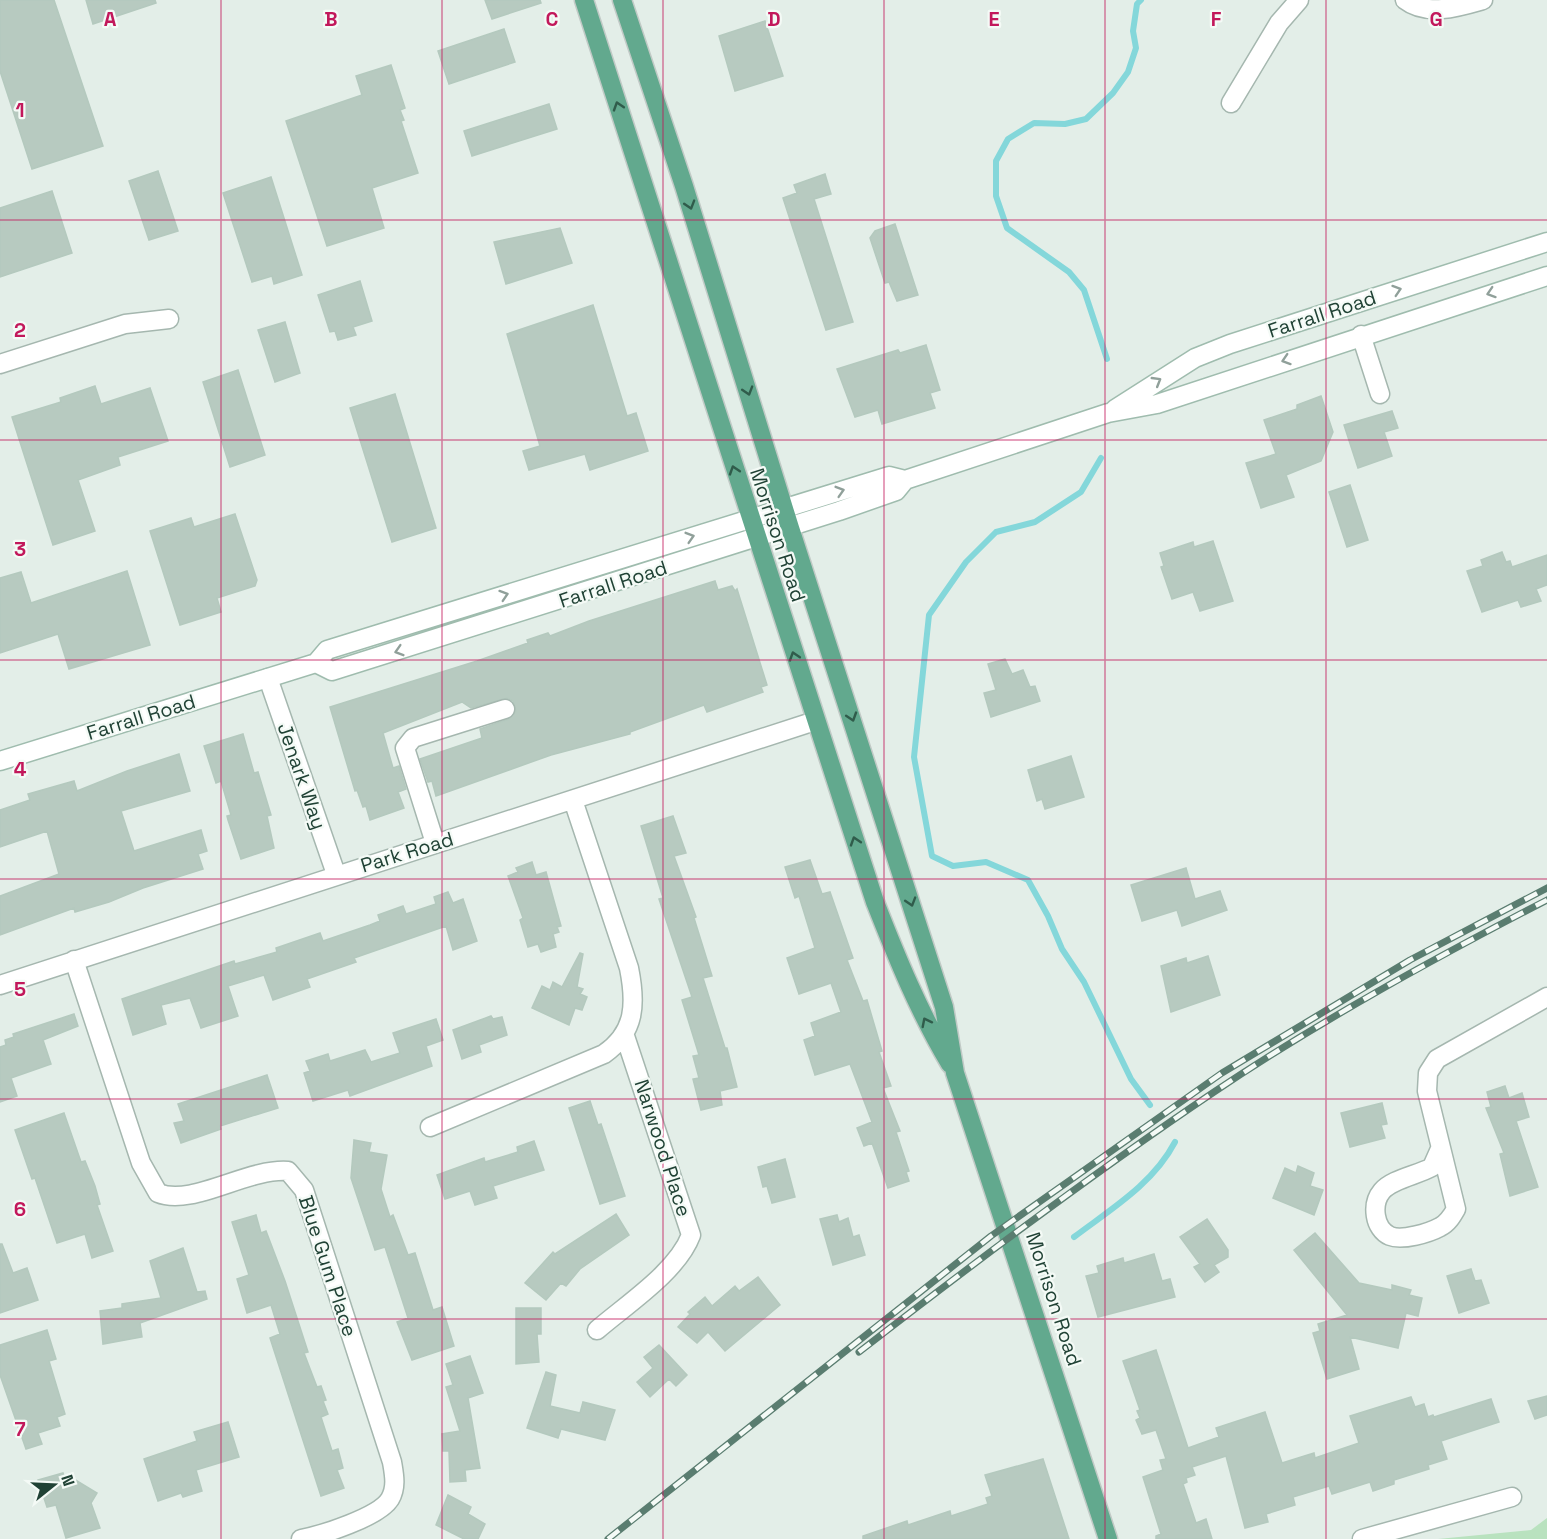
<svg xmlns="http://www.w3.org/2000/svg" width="1547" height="1539" viewBox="0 0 1547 1539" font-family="'Space Grotesk',sans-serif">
<rect width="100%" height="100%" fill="#e3eee8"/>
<path fill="#b9e2bf" d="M1547 1518V1539H1438L1531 1530Z"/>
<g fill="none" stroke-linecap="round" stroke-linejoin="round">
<path stroke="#84d7da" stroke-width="6" d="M1107 359 1084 290 1069 272 1007 228 996 196V161L1008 139 1034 123 1065 124 1086 119 1113 93 1128 72 1136 48 1133 31 1137 4 1141 0
M1101 458 1081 492 1035 522 996 532 966 562 929 615 914 757 932 856 953 866 986 862 1028 880 1048 916 1062 949 1084 982 1131 1079 1150 1105
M1074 1237C1111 1209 1153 1184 1175 1142"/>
</g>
<path fill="#b7cac0" stroke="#b4c9be" stroke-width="1.5" d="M0 0H54L103 146 32 169 0 71Z
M86 0H155L156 3 93 24Z
M485 0H540L541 3 492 19Z
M765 21 783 76 735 91 719 36Z
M504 29 515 62 449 84 438 51Z
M391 65 405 108 400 110 404 120 401 121 418 173 372 188 384 228 327 246 286 121 362 95 356 76Z
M549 104 557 129 472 156 464 131Z
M158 171 178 231 149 240 129 181Z
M825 174 831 194 814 199 853 322 826 330 783 198 797 193 794 185Z
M271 177 302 275 274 284 272 276 252 282 223 193Z
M52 191 72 253 0 277V208Z
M895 224 918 295 897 301 889 282 885 283 870 238 875 231Z
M560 228 572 263 506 284 494 242Z
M360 281 372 321 353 327 356 335 338 340 335 331 330 332 318 295Z
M593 305 627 416 636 413 648 451 590 470 585 454 529 470 523 451 540 446 507 334Z
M285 322 300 373 275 382 258 330Z
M926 345 940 390 930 393 935 408 882 424 878 410 855 417 837 369 898 350 900 353Z
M238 370 265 455 230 467 203 382Z
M95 386 101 404 150 388 168 441 118 457 120 465 78 480 95 531 53 545 12 417 61 402 60 398Z
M395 394 436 528 392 542 350 408Z
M1321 396 1333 432 1321 461 1286 475 1294 497 1261 508 1246 463 1276 454 1264 420 1297 409V405Z
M1392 411 1398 428 1384 432 1392 456 1358 468 1344 425Z
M1350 485 1368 540 1347 547 1329 492Z
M235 514 257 580 255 586 217 598 221 612 180 625 150 531 191 518 194 527Z
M1213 541 1233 601 1200 611 1193 592 1172 599 1161 567 1164 566 1160 553 1193 542 1194 547Z
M1502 552 1506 562 1510 561 1512 567 1547 555V585L1536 589 1541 601 1521 607 1518 600 1482 612 1467 571 1483 566 1481 560Z
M127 571 150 645 69 669 58 634 0 653V578L21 572 31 603Z
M715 581 718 590 732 586 735 591 737 589 767 685 761 687 763 692 707 712 704 705 630 732V734L551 755 436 796 432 781 428 782 420 759 482 738 480 729 509 719 516 711 513 701 507 698 471 708 462 702 383 733 393 768 399 766 406 789 398 792 404 808 370 820 366 806 363 807 357 790 355 791 330 707 477 661 528 643 527 640 548 633 550 636 589 621Z
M1005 659 1012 674 1023 670 1030 687 1035 686 1040 701 991 717 984 693 996 690 988 664Z
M243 734 254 773 258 772 271 815 267 816 274 848 241 859 228 820 227 816 231 815 221 781 216 783 204 746Z
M179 754 190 791 121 811 134 851 201 830 207 851 198 854 203 869 143 888 109 902 75 912 74 908 0 935V896L59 874 47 831 0 847V810L30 800 28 794 74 781 77 791 127 771Z
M1071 756 1084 797 1045 809 1042 799 1037 801 1028 770Z
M673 816 686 853 674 856 696 917 694 918 712 976 703 978 725 1048H727L737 1087 720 1091 722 1105 701 1110 693 1079 699 1078 693 1056 699 1055 682 1000 692 997 659 899 663 898 641 826Z
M810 860 822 894 830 892 853 958 847 960 863 1001 867 1000 882 1051 879 1052 891 1086 883 1088 900 1131 896 1132 909 1171 906 1172 909 1181 888 1188 872 1143 864 1146 857 1128 872 1122 850 1064 815 1075 804 1040 815 1036 811 1023 841 1012 831 983 799 994 787 958 815 948 799 896 795 898 785 867Z
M532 862 536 875 546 872 561 926 557 927 559 932 553 934 556 947 541 952 538 944 528 947 520 920 523 918 508 876 518 872 516 868Z
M1186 868 1195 899 1220 891 1227 910 1182 926 1177 910 1142 921 1131 885Z
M448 892 453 903 463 899 477 941 453 950 446 926 354 958 356 962 307 979 310 987 273 1000 264 975 228 986 238 1016 201 1028 190 998 161 1005 166 1024 133 1035 122 999 234 961 235 964 277 952 276 948 320 933 323 941 370 925 380 921 378 915 403 906 406 914 436 904 434 897Z
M580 953 583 954 577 987 583 989 580 994 587 997 582 1010 575 1008 569 1025 532 1008 542 986 550 990 553 982 562 987Z
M1208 956 1220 995 1171 1012 1161 966 1186 958 1187 963Z
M74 1014 78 1026 43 1040 51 1064 11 1078 17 1096 0 1102V1047L6 1045 5 1040 14 1037 13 1034Z
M491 1016 493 1019 502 1017 507 1035 479 1045 481 1052 462 1059 453 1030Z
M436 1019 443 1040 426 1046 432 1066 350 1096 348 1090 313 1101 304 1073 310 1071 306 1061 328 1054 330 1061 365 1050 371 1062 400 1053 393 1033Z
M267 1075 278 1108 220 1126 221 1129 181 1143 174 1123 184 1121 178 1104Z
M1505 1086 1509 1098 1522 1093 1529 1117 1516 1121 1538 1187 1510 1196 1500 1154 1504 1153 1486 1108 1491 1107 1487 1092Z
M590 1101 598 1125 601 1124 625 1196 600 1204 569 1108Z
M1382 1103 1387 1124 1381 1125 1385 1138 1350 1147 1341 1113Z
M64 1113 81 1162 85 1161 95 1186 100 1204 97 1205 113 1251 92 1258 85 1234 57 1243 35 1178 32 1179 15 1130Z
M354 1140 371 1143 369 1152 387 1155 381 1189 390 1217 393 1215 408 1255 415 1253 433 1310 442 1307 454 1346 412 1360 397 1322 408 1318 385 1247 375 1250 351 1178Z
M534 1141 544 1170 493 1186 497 1198 475 1205 470 1191 445 1199 437 1175 484 1158 485 1162 518 1152 517 1147Z
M785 1159 795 1197 772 1203 767 1186 763 1187 758 1167Z
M1298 1166 1314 1173 1310 1186 1323 1190 1314 1215 1273 1198 1285 1168 1296 1173Z
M616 1214 629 1235 580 1269 566 1286 561 1283 546 1300 525 1283 553 1252 555 1254Z
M256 1215 261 1233 266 1231 285 1281 308 1352 304 1353 317 1387 321 1386 326 1400 323 1401 328 1414 321 1417 332 1451 338 1449 343 1468 337 1470 344 1488 321 1496 270 1338 280 1334 271 1305 247 1313 237 1279 249 1275 232 1222Z
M837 1215 839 1222 848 1218 853 1237 859 1235 865 1255 833 1265 820 1219Z
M1207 1219 1228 1250V1257L1214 1265 1219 1272 1205 1282 1194 1267 1200 1264 1180 1237Z
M1315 1233 1359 1283 1392 1290V1285L1411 1290 1409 1295 1422 1298 1418 1316 1406 1313 1398 1348 1350 1337 1359 1369 1327 1379 1313 1333 1320 1331 1318 1324 1347 1315 1294 1250Z
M0 1244H2L13 1273 27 1268 38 1300 0 1313Z
M183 1248 197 1292 205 1291 207 1299 140 1323 142 1337 103 1344 100 1311 122 1308V1304L161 1298 150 1261Z
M1154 1254 1162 1281 1170 1279 1175 1297 1098 1317 1086 1276 1099 1273 1097 1266 1123 1258 1124 1263Z
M1471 1269 1475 1281 1481 1280 1489 1303 1459 1313 1447 1276Z
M758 1277 780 1305 725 1351 708 1332 697 1343 678 1327 690 1314 688 1312 705 1297 712 1306 735 1286 739 1291Z
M516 1308H541V1334H537L539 1362 516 1364Z
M47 1330 56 1359 49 1361 65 1414 57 1417 60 1426 38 1433 42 1444 26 1449 0 1375V1345Z
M659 1345 687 1375 676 1386 669 1379 650 1397 637 1382 653 1368 644 1357Z
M1156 1350 1188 1448 1219 1437 1216 1428 1265 1412 1282 1463 1314 1453 1315 1458 1359 1443 1350 1416 1411 1397 1415 1407 1424 1404 1428 1417 1433 1415 1434 1417 1491 1399 1499 1422 1441 1441 1447 1459 1428 1465 1429 1469 1394 1480V1484L1373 1491 1370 1482 1332 1494 1329 1486 1293 1497 1295 1505 1266 1514 1268 1522 1245 1528 1226 1456 1192 1467 1195 1475 1186 1478 1187 1482 1183 1484 1196 1523 1206 1519 1212 1539H1156V1536L1161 1534 1143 1477 1163 1470 1160 1460 1166 1459 1156 1430 1142 1434 1136 1420 1140 1418 1137 1411 1140 1410 1123 1361Z
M470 1356 483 1393 468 1398 480 1468 465 1470 466 1481 450 1482 449 1451H443L442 1434 460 1431 446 1387 453 1385 446 1364Z
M546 1372 556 1375 550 1406 580 1413 583 1402 615 1410 605 1440 561 1429 558 1438 527 1428Z
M1547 1396V1415L1535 1419 1528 1401Z
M228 1422 239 1457 196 1470 202 1491 183 1497 181 1493 158 1501 144 1459 197 1441 194 1432Z
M1043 1459 1069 1539H863V1536L907 1521 908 1525 950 1511 951 1516 988 1504 986 1498 992 1496 985 1475Z
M63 1473 66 1481 74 1479 97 1493 91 1503 100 1528 66 1538 56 1505 47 1507 38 1480Z
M448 1495 471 1507 468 1514 485 1524 478 1539H464L436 1525Z"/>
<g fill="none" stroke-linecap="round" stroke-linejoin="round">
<g stroke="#a5b7af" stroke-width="21">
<path id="minor" d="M1405 0C1427 17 1459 7 1483 0
M1231 103 1279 23 1299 0
M1361 335 1380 394
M0 364 125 324 169 319
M268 678 336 874
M435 843 405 748 413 738 505 709
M74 960 141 1163 158 1193C192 1207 247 1168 288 1171L304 1190 392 1462C394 1474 397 1487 390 1499 379 1517 322 1535 301 1539
M0 985 815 721
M430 1127 604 1054C636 1032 636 1003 629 968L573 800
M1440 1149 1432 1167C1418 1175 1392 1179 1382 1191 1371 1204 1374 1229 1390 1236 1402 1241 1429 1233 1440 1227 1448 1223 1452 1216 1456 1209L1427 1091 1428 1073 1437 1059 1547 997
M597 1330C627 1304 677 1272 691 1235L625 1036
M1362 1539 1512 1497"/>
</g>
<g stroke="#9fbcae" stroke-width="21">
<path id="secondary" d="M1115 409 1195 358 1230 344 1547 242
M316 663 332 671 839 511 896 491 905 480 1108 413 1157 404 1547 276
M0 761 316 663 327 650 889 476 905 480"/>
</g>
<g stroke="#c1cac6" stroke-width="21">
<path id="primary" d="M584 0 875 902C897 958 919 1012 950 1064
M622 0 684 186 790 528 944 1007 955 1073 1108 1539"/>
</g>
<use href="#minor" stroke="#fff" stroke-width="18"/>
<use href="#secondary" stroke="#fff" stroke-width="18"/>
<use href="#primary" stroke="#62a98e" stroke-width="18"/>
<g stroke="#5a7d70" stroke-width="7">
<path id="rail" d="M859 1352C975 1262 1092 1174 1214 1092 1320 1021 1433 959 1547 900
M608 1539 991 1236 1222 1073 1410 960 1547 888"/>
</g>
<use href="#rail" stroke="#f4faf6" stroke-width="4.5" stroke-dasharray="14" stroke-linecap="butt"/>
</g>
<defs><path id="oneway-chevron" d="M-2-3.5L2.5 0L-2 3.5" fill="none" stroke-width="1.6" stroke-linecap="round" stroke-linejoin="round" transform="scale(1.5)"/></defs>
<g stroke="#305c4b">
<use href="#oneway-chevron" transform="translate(618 106) rotate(-108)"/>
<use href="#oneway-chevron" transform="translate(690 205) rotate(73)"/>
<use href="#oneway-chevron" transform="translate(748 391) rotate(73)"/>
<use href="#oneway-chevron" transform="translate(734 470) rotate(-108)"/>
<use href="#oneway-chevron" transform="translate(794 656) rotate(-108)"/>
<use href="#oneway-chevron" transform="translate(852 717) rotate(72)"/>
<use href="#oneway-chevron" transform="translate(855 841) rotate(-108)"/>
<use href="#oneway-chevron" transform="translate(911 902) rotate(73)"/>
<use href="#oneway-chevron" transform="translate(926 1022) rotate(-117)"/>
</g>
<g stroke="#90a09a">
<use href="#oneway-chevron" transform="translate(1397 290) rotate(-18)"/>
<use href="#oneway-chevron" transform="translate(1491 293) rotate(162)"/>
<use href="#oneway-chevron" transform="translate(1286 360) rotate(162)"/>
<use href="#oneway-chevron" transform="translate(1157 381) rotate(-31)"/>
<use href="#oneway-chevron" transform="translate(840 491) rotate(-17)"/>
<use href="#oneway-chevron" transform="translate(690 537) rotate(-17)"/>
<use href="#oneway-chevron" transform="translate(504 595) rotate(-18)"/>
<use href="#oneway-chevron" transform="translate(399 651) rotate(163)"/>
</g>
<path fill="none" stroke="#c2185b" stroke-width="1.5" stroke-opacity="0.55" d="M221 0V1539M442 0V1539M663 0V1539M884 0V1539M1105 0V1539M1326 0V1539M0 220H1547M0 440H1547M0 660H1547M0 879H1547M0 1099H1547M0 1319H1547"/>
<g text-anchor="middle" stroke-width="4.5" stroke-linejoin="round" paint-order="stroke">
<g font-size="20" fill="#204235" stroke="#f4faf6">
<text transform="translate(1322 314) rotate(-18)" y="7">Farrall Road</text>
<text transform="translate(778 535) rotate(72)" y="7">Morrison Road</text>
<text transform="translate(613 584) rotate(-18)" y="7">Farrall Road</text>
<text transform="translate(141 717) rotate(-17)" y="7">Farrall Road</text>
<text transform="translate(302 776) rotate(71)" y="7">Jenark Way</text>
<text transform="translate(407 852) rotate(-17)" y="7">Park Road</text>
<text transform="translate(663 1148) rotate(72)" y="7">Narwood Place</text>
<text transform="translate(328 1266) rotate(72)" y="7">Blue Gum Place</text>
<text transform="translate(1054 1299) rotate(72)" y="7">Morrison Road</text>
</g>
</g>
<g font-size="20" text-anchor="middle" font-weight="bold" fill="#c2185b" stroke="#f4faf6" stroke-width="4.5" stroke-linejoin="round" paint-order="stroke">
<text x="110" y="26">A</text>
<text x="331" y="26">B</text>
<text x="552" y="26">C</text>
<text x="774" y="26">D</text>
<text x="994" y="26">E</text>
<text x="1216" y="26">F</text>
<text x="1436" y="26">G</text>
<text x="20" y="117">1</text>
<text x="20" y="337">2</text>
<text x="20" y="556">3</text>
<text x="20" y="776">4</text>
<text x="20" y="996">5</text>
<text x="20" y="1216">6</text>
<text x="20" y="1436">7</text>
</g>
<g transform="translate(54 1485) rotate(72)" stroke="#f4faf6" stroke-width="4.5" paint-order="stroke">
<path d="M0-4.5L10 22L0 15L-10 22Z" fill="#204235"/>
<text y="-9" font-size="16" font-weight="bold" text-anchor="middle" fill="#204235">N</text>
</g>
</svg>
